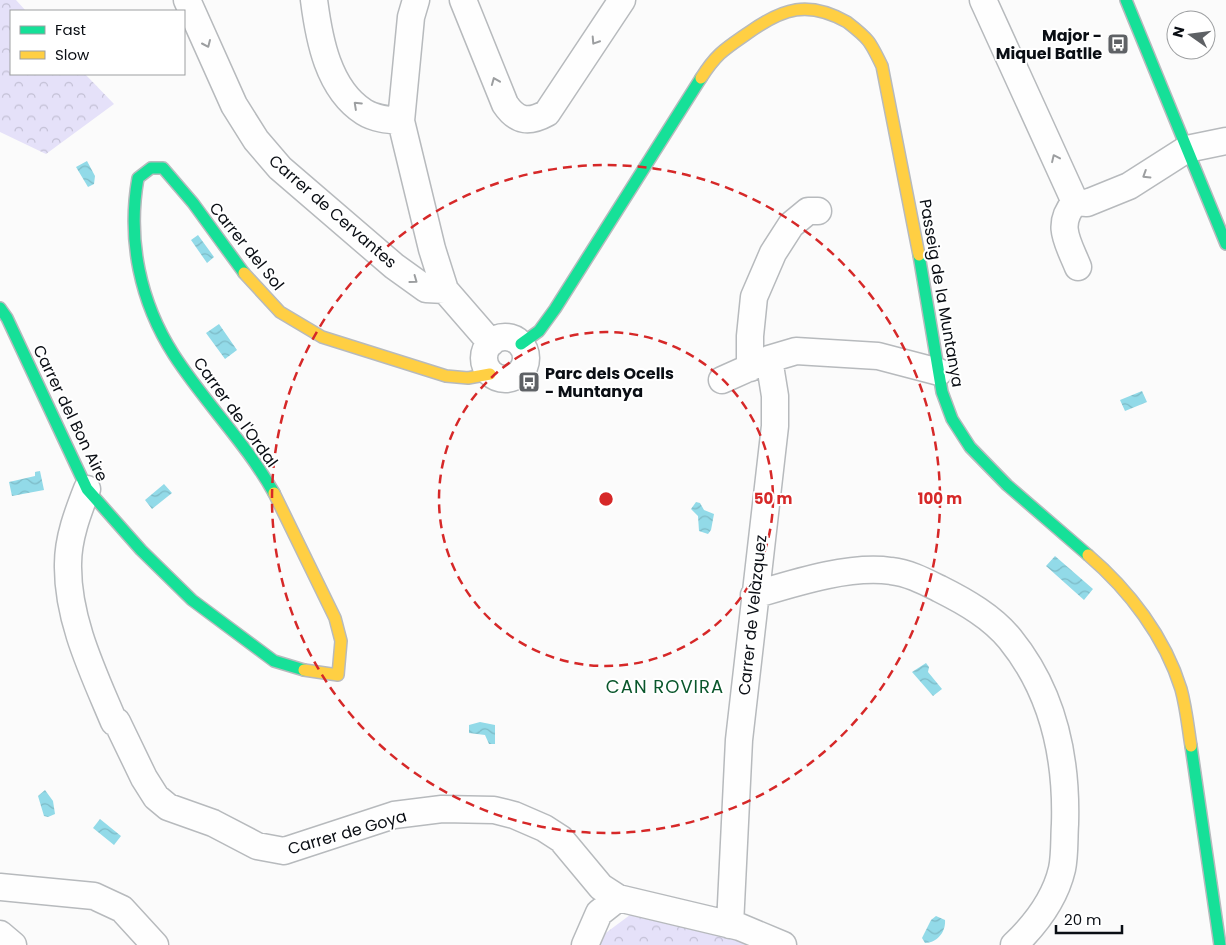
<svg xmlns="http://www.w3.org/2000/svg" width="1226" height="945" viewBox="0 0 1226 945" font-family="Poppins,sans-serif">
<defs>
<pattern id="forest-crowns" width="20" height="18" patternUnits="userSpaceOnUse" patternTransform="scale(1.25)"><rect width="20" height="18" fill="#e5e1f9"/><path d="M2 6a3 3 0 1 1 6 0M12 15a3 3 0 1 1 6 0" fill="none" stroke="#c3c0d5"/></pattern>
<pattern id="water-waves" width="16" height="10" patternUnits="userSpaceOnUse" patternTransform="scale(1.25)"><rect width="16" height="10" fill="#92dae8"/><path d="M0 5q4-4 8 0t8 0" fill="none" stroke="#7dbac6"/></pattern>
</defs>
<rect width="100%" height="100%" fill="#fbfbfb"/>
<path fill="url(#forest-crowns)" d="M0 0H16L26 11H11V74H85L114 104 46 154 0 132Z
M638 909 770 945H597L599 938Z"/>
<path fill="url(#water-waves)" d="M87 161 95 176 94 184 88 187 76 167Z
M198 235 214 257 207 263 191 240Z
M219 324 237 350 225 359 206 333Z
M1142 391 1147 402 1125 411 1120 400Z
M40 471 44 490 12 496 9 482 35 476V472Z
M164 484 172 493 152 509 145 500Z
M696 502 700 503 704 510 714 514 711 530 708 534 699 531 698 516 691 509Z
M1055 556 1093 589 1084 600 1046 566Z
M926 663 929 667 928 672 942 689 933 696 912 672Z
M480 722 495 725V744H489L485 735 469 733V725Z
M45 790 53 801 55 814 48 817 44 816 38 796Z
M100 819 121 836 114 845 93 828Z
M936 916 945 920C946 932 937 943 925 943L922 938 931 920Z"/>
<g fill="none" stroke-linecap="round" stroke-linejoin="round">
<g stroke="#b7babd" stroke-width="29">
<path id="street" d="M187 0 234 105 256 140 280 168 394 266 426 289 445 290
M314 0C319 39 328 89 364 112 375 119 389 120 401 121
M416 0 411 17 401 121 432 249 445 290 491 343
M463 0 505 104C517 122 529 123 547 113L622 0
M983 0 1075 202
M1075 202 1087 203 1129 186 1187 149 1226 141
M1075 202C1055 225 1068 242 1078 267
M484 358a21 21 0 1 1 42 0a21 21 0 1 1-42 0Z
M750 368V336L754 297 773 253 791 225 808 211H818
M722 380 769 359 796 351 878 356 939 372
M87 489C78 512 68 538 68 564 67 619 93 672 114 722H117L144 778 156 797 168 807 213 823 257 846 284 851 394 815 442 809 494 810 514 815 544 828 561 839 601 887 618 898 740 927 783 945
M754 595C794 583 849 565 891 571 909 573 924 581 940 589 966 602 992 617 1010 639 1053 692 1067 758 1065 824 1064 838 1065 855 1062 869 1055 899 1036 924 1014 945
M0 887 94 896 122 909 155 945
M730 925 739 740 775 426V396L769 359
M0 934 13 945
M585 945 599 913 618 898"/>
</g>
<g stroke="#b7babd" stroke-width="14">
<path id="fast" d="M1126 0 1226 244
M919 255 942 392 952 419 970 447 1007 485 1088 555
M244 273 193 203 163 168H151L138 178C127 240 140 302 174 355 205 403 246 443 274 493
M0 308 7 318 87 489 141 550 192 600 274 661 304 670
M521 344 539 331 555 309 701 78
M1191 746 1220 945"/>
</g>
<g stroke="#b7babd" stroke-width="14">
<path id="slow" d="M701 78C717 53 725 49 748 33 783 8 808 0 847 22 869 39 870 41 882 66L919 255
M244 273 280 312 322 337 446 376 468 378 490 374
M274 493 335 618 341 641 338 675 304 670
M1088 555C1129 590 1165 637 1181 689 1186 707 1188 727 1191 746"/>
</g>
<use href="#street" stroke="#fefefe" stroke-width="26"/>
<use href="#fast" stroke="#16e098" stroke-width="11"/>
<use href="#slow" stroke="#ffcf43" stroke-width="11"/>
</g>
<defs><path id="oneway-chevron" d="M-2-3.5L2.5 0L-2 3.5" fill="none" stroke-width="1.6" stroke-linecap="round" stroke-linejoin="round" transform="scale(1.25)"/></defs>
<g stroke="#9c9ea0">
<use href="#oneway-chevron" transform="translate(595 41) rotate(123)"/>
<use href="#oneway-chevron" transform="translate(207 44) rotate(66)"/>
<use href="#oneway-chevron" transform="translate(495 81) rotate(-112)"/>
<use href="#oneway-chevron" transform="translate(357 105) rotate(-137)"/>
<use href="#oneway-chevron" transform="translate(1055 158) rotate(-115)"/>
<use href="#oneway-chevron" transform="translate(1146 175) rotate(148)"/>
<use href="#oneway-chevron" transform="translate(414 280) rotate(36)"/>
</g>
<g fill="none" stroke="#d62828" stroke-width="2.5" stroke-dasharray="9 6">
<circle cx="606" cy="499" r="167"/>
<circle cx="606" cy="499" r="334"/>
</g>
<defs>
<g id="bus-square" transform="scale(1.125)"><rect x="-9" y="-9" width="18" height="18" rx="4" fill="#5e6165" stroke="#fff"/><path d="M-5-6H5V4H4V6H2V4H-2V6H-4V4H-5ZM-3.5-4V0h7V-4ZM-3.5 1.2v1.5H-2V1.2ZM2 1.2v1.5H3.5V1.2Z" fill="#fff"/></g>
</defs>
<g fill-rule="evenodd">
<use href="#bus-square" x="1118" y="44"/>
<use href="#bus-square" x="529" y="382"/>
</g>
<g text-anchor="middle" stroke-width="4" stroke-linejoin="round" paint-order="stroke">
<g font-size="16" font-weight="bold" fill="#0a0e14" stroke="#fff" text-anchor="end">
<text x="1102" y="41">Major -<tspan x="1102" dy="18">Miquel Batlle</tspan></text>
<text x="545" y="379" text-anchor="start">Parc dels Ocells<tspan x="545" dy="18">- Muntanya</tspan></text>
</g>
<g font-size="16" fill="#0a0e14" stroke="#fff">
<text transform="translate(333 211) rotate(41)" y="6">Carrer de Cervantes</text>
<text transform="translate(247 246) rotate(51)" y="6">Carrer del Sol</text>
<text transform="translate(942 293) rotate(80)" y="6">Passeig de la Muntanya</text>
<text transform="translate(236 412) rotate(54)" y="6">Carrer de l'Ordal</text>
<text transform="translate(71 413) rotate(64)" y="6">Carrer del Bon Aire</text>
<text transform="translate(752 615) rotate(-84)" y="6">Carrer de Velàzquez</text>
<text transform="translate(347 832) rotate(-16)" y="6">Carrer de Goya</text>
</g>
<g font-size="18" letter-spacing="1" fill="#0a572c" stroke="#fff">
<text x="665" y="693">CAN ROVIRA</text>
</g>
</g>
<circle cx="606" cy="499" r="8" fill="#d62828" stroke="#fff" stroke-width="2.5"/>
<g font-size="15" text-anchor="middle" font-weight="bold" fill="#d62828" stroke="#fff" stroke-width="4" stroke-linejoin="round" paint-order="stroke">
<text x="773" y="504">50 m</text>
<text x="940" y="504">100 m</text>
</g>
<rect x="10" y="10" width="175" height="65" fill="#ffffff" stroke="#9d9fa1"/>
<rect x="20" y="26" width="25" height="8" fill="#16e098" stroke="#9d9fa1"/>
<text x="55" y="35" font-size="15" fill="#0a0e14">Fast</text>
<rect x="20" y="51" width="25" height="8" fill="#ffcf43" stroke="#9d9fa1"/>
<text x="55" y="60" font-size="15" fill="#0a0e14">Slow</text>
<g transform="translate(1191 35) rotate(284)"><circle r="24" fill="#ffffff" stroke="#9d9fa1"/>
<path d="M0-4L9 19L0 12L-9 19Z" fill="#5e6165"/>
<text y="-8" font-size="14" font-weight="bold" text-anchor="middle" fill="#0a0e14">N</text>
</g>
<path d="M1056 925v8h66v-8" fill="none" stroke="#0a0e14" stroke-width="2.5"/>
<text x="1064" y="925" font-size="15" fill="#0a0e14" stroke="#ffffff" stroke-width="4" paint-order="stroke">20 m</text>
</svg>
